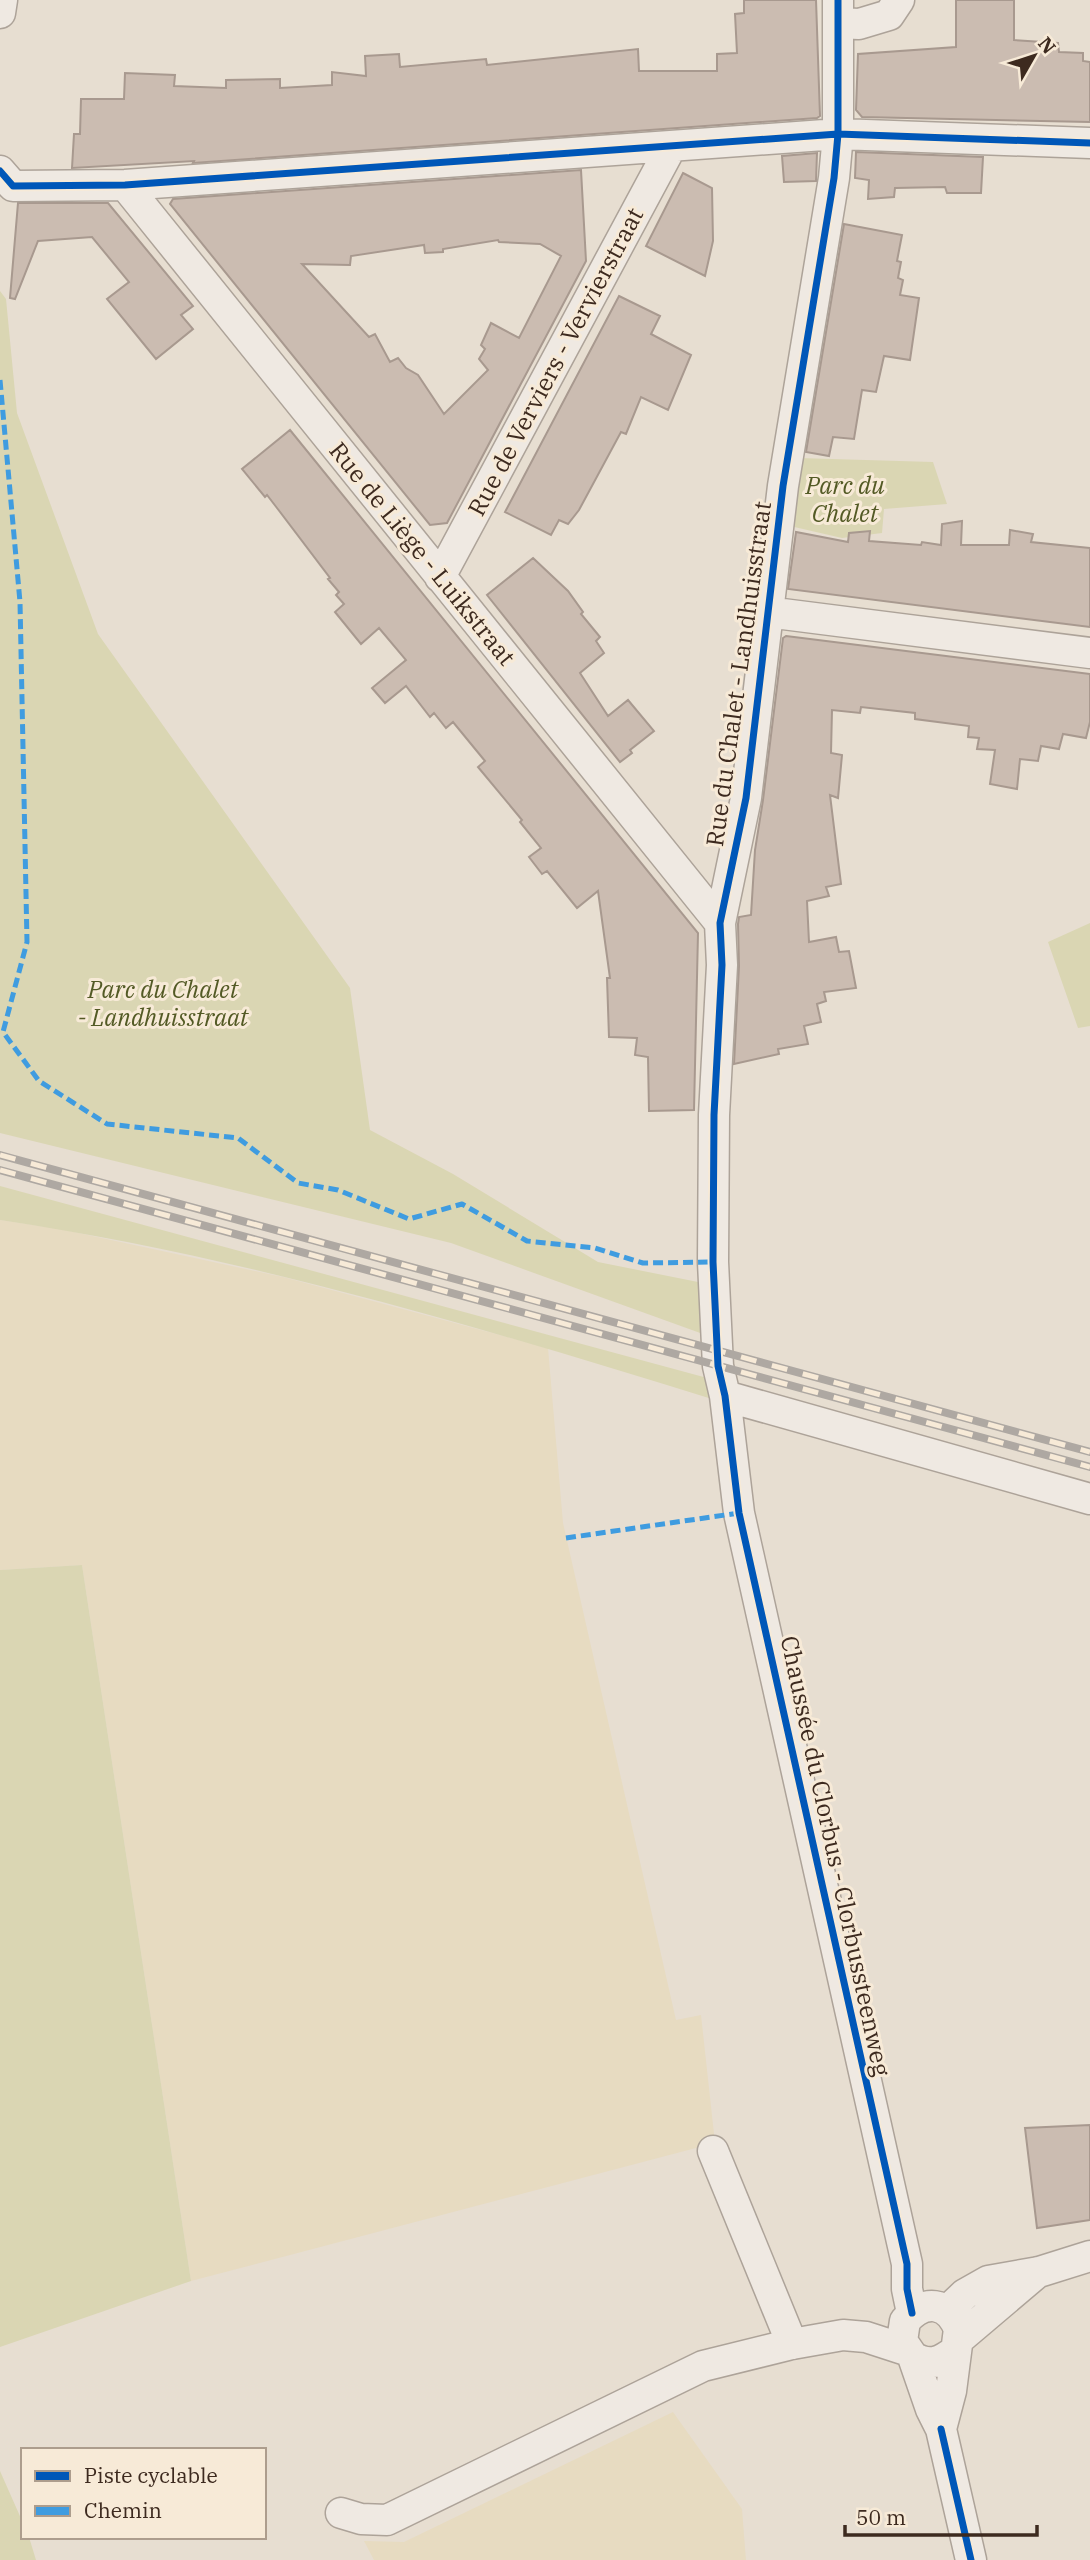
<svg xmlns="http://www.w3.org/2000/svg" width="1090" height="2560" viewBox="0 0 1090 2560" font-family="'IBM Plex Serif',serif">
<rect width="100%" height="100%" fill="#e7ded1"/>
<path fill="#e7dbc1" d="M0 1220 60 1229 283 1277 548 1348 563 1523 676 2020 701 2015 715 2143 191 2281 82 1565 0 1570Z
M673 2412 742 2509 746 2560H374L364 2541 404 2542Z"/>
<path fill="#dad6b3" d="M0 291 6 299 17 413 98 634 350 988 370 1130 453 1174 598 1262 708 1284 703 1334 451 1243 0 1133Z
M798 458 933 462 947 504 884 509 882 533 842 538 790 526Z
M1090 923V1026L1078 1028 1048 942Z
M0 1186 711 1379 712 1399C479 1327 242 1256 0 1220Z
M82 1565 191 2281 0 2347V1570Z
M0 2471 23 2523V2537H29L36 2560H0Z"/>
<path fill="#cbbcb1" stroke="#a8998f" stroke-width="2" fill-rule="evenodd" d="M744 0H816L820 116 817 118 193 163 194 161 72 168 74 134H80L81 99H124L125 73 175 75 174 86 226 88V80L280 79V88L332 85V72L366 76 365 56 399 54 400 67 486 59 487 65 638 49 639 71H717V54L737 53 735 14 744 13Z
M956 0H1014V40L1058 43 1059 52 1083 53V61L1090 62V122L862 117 856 110 858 54 956 47Z
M856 152 983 157 981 193H947L945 187 895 188 894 197 868 199 869 180 855 178Z
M817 153 816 181 784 182 782 156Z
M581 170 586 261 447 523 430 525 170 204 173 199ZM498 240 499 242 540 244 561 256 519 338 491 323 481 345 485 349 479 359 488 370 444 414 418 375 406 368 398 358 390 362 375 334 369 337 302 264 350 265 351 256 424 245 425 253 443 252V249Z
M683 173 712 188 713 241 705 276 646 246Z
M18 203H108L193 306 181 315 193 329 156 359 107 299 129 282 92 237 38 241 15 299 10 298Z
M844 224 902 235 897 261 901 262 898 278 903 280 900 295 919 298 910 360 884 356 876 392 862 390 854 439 833 437 829 456 806 452Z
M619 296 660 316 651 334 691 355 668 410 641 397 626 434 621 432 579 510 568 524 559 520 551 535 505 512Z
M290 430 698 933 694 1110 649 1111 648 1057 635 1055 637 1038 609 1037 607 978H610L598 891 577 908 547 871 542 874 529 857 541 848 520 822 522 820 478 767 485 761 453 722 446 728 434 713 430 717 406 686 385 703 372 688 406 660 379 628 361 644 335 612 344 604 336 595 339 592 328 579 330 578 277 508 267 495 265 497 242 469Z
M962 521 961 545H1009L1010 530 1033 534 1031 542 1090 548V627L788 589 796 532 848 542 849 533 870 531 869 541 921 545 922 542 941 545 942 524Z
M533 558 568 591 583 612 581 614 600 637 596 641 604 653 580 673 608 716 628 700 654 731 630 750 632 753 620 762 487 595Z
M786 636 1090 674V722L1086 738 1063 734 1059 749 1041 746 1038 761 1020 759 1017 789 990 784 995 750 977 749 979 738 968 737 969 726 915 719V713L861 707 860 713 832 710 831 753 842 755 838 798 830 795 841 884 826 887 829 896 807 901 809 942 836 937 839 952 849 951 856 988 824 992 826 1001 817 1004 821 1022 804 1026 808 1044 778 1049 779 1054 734 1064 739 966 738 924 739 917 751 915 755 850 763 800 783 638Z
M1090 2125V2220L1037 2228 1025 2128Z"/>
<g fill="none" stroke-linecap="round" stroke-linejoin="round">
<g stroke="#ada399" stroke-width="33">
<path id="minor" d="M838 0V134L834 178 783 486 746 798 720 923 722 965 714 1115 713 1262 718 1366 725 1396 739 1513 907 2264V2289L912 2313
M0 13 2 0
M838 23 859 24 889 15 899 0
M0 171 13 186 125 185 838 134 1090 143
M125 185 720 923
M440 577 671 147
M767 612 1090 653
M725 1396 1090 1499
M713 2151 792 2344
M947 2311 965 2294 988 2281 1039 2272 1090 2256
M959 2339 1038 2272
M913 2357 931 2409 941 2429 971 2560
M941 2429 951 2391 959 2329C948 2301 924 2299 905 2321L902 2341 913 2357C930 2367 940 2362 955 2351
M341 2513 361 2519 387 2520 703 2366 792 2344 843 2335 866 2337 906 2350"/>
</g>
<use href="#minor" stroke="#efe9e2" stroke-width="30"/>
<g stroke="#aea8a2" stroke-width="8">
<path id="rail" d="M0 1155 1090 1452
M0 1170 1090 1467"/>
</g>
<use href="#rail" stroke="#f7ead7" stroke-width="5" stroke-dasharray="16" stroke-linecap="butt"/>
<path stroke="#3f9ce0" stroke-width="5" stroke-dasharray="10 5" stroke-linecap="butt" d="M0 380 20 602 27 942 3 1032 39 1081 107 1124 238 1138 298 1183 338 1190 409 1219 462 1204 527 1241 595 1248 643 1263 713 1262
M566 1538 739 1513"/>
<g stroke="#f7ead7" stroke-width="11">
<path id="cycleway" d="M838 0V134L834 178 783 486 746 798 720 923 722 965 714 1115 713 1262 718 1366 725 1396 739 1513 907 2264V2289L912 2313
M0 171 13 186 125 185 838 134 1090 143
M941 2429 971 2560"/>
</g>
<use href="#cycleway" stroke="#0057b8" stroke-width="7"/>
</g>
<g text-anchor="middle" stroke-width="6" stroke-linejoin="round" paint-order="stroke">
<g font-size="24" fill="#3d2a1f" stroke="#f7ead7">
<text transform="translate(556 362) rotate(-62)" y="8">Rue de Verviers - Vervierstraat</text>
<text transform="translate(422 554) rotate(51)" y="8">Rue de Liège - Luikstraat</text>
<text transform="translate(739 674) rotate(-82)" y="8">Rue du Chalet - Landhuisstraat</text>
<text transform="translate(835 1856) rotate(78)" y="8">Chaussée du Clorbus - Clorbussteenweg</text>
</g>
<g font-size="24" font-style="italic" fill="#535a25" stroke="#f7ead7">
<text x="845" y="494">Parc du<tspan x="845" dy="28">Chalet</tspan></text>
<text x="163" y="998">Parc du Chalet<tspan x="163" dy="28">- Landhuisstraat</tspan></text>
</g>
</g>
<rect x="21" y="2448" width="245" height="91" fill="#f7ead7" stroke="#ad9d8d" stroke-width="2"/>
<rect x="35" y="2471" width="35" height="10" fill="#0057b8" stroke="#ad9d8d" stroke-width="2"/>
<text x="84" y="2483" font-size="21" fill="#3d2a1f">Piste cyclable</text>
<rect x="35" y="2506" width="35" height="10" fill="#3f9ce0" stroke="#ad9d8d" stroke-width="2"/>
<text x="84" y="2518" font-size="21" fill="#3d2a1f">Chemin</text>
<g transform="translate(1034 56) rotate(51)" stroke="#f7ead7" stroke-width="5" paint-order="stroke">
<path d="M0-5L12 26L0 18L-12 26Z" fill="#3d2a1f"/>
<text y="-10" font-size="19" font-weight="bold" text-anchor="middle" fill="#3d2a1f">N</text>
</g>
<path d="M845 2525v10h192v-10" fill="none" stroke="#3d2a1f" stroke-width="3.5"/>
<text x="856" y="2525" font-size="21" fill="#3d2a1f" stroke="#f7ead7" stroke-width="5" paint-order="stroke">50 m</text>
</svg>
